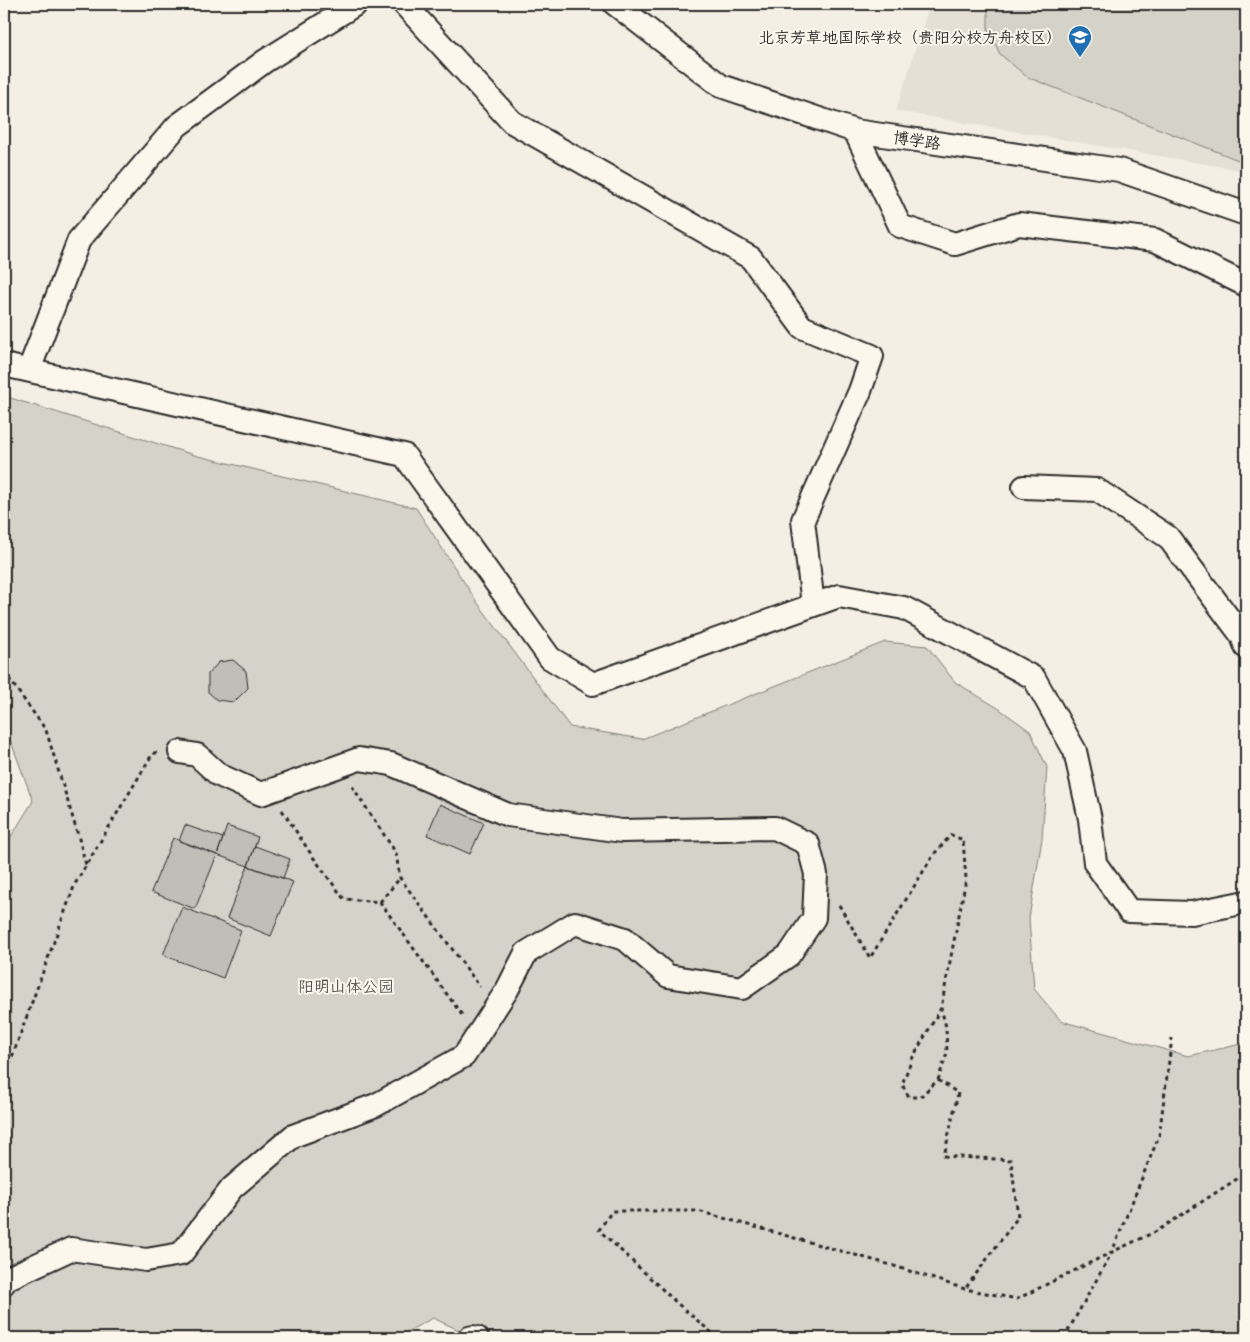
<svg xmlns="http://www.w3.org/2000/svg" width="1250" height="1342" viewBox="0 0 1250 1342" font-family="'Patrick Hand','LXGW WenKai TC',sans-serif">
<rect width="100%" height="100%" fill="#f3efe4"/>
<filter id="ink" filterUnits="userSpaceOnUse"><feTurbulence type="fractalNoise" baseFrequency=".02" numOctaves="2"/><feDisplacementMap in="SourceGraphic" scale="10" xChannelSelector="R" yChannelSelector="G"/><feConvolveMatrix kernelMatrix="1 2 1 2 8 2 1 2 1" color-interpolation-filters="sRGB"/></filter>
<g filter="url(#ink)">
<path fill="#e4e0d6" d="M930 4H1246V171L896 111Z"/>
<path fill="#d5d2c9" stroke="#807e7a" d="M988 4H1246V163L1027 77 1000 54 988 29Z
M4 396 194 455 416 508 477 602 570 727 642 739 885 642 927 646 955 682 998 708 1030 731 1047 767 1042 839 1029 918 1034 989 1061 1021 1188 1056 1246 1043V1338H476L433 1318 395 1338H4V848L33 801 4 723Z"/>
<path fill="#c0beb6" stroke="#2b2b2b" d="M233 660 246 671 248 688 234 702 217 700 208 692V674L219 662Z
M440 804 484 823 470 854 427 835Z
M185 825 223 838 217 855 179 841Z
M227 826 258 837 248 866 217 855Z
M173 838 217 855 195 909 151 892Z
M255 846 290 859 283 878 248 866Z
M248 866 293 882 271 936 227 918Z
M182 907 241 930 223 978 163 955Z"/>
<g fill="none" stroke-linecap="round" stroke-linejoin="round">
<g stroke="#2b2b2b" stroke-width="26">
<path id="minor" d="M404 4 512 122 751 258 802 327 872 356 860 391 803 520 813 605
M615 4 721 86 855 131 1119 170 1246 214
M855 131 900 226 955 244 1019 224 1155 240 1246 285
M4 365 404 455 550 658 593 684 839 596 904 608 1034 678 1075 751 1090 819 1095 863 1129 911 1192 913 1246 902
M29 370 79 240 177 126 265 61 356 4
M1024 487 1097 490 1168 537 1242 636 1246 647
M4 1283 6 1279 71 1249 146 1260 181 1254 232 1188 293 1136 376 1105 464 1056 507 990 526 953 575 923 625 939 668 976 742 988 789 955 814 918 816 874 808 844 775 828 622 831 508 815 391 764 359 759 261 794 219 775 197 755 180 752
M469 1338 473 1337 477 1338"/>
</g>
<path stroke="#2b2b2b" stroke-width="3" stroke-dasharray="4 4" stroke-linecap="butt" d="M4 672 46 730 78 835 86 865
M352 786 396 853 400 878 480 987
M282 810 313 857 344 899 380 902 462 1015
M380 902 400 878
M839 905 870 958 934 854 951 835 963 840 966 879 941 1008 913 1057 902 1084 909 1097H920L938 1080 947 1053 946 1027 941 1008
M4 1079 75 884 153 753H157
M938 1080 958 1093 944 1156 1011 1160 1018 1217 965 1289
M718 1338 678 1304 599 1230 612 1211H698L891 1265 965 1289 1017 1299 1112 1252 1159 1136 1172 1038
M1064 1338 1112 1252 1157 1231 1246 1173"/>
<use href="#minor" stroke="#fbf7ec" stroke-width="22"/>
</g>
</g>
<defs>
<g id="school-pin" transform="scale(1.25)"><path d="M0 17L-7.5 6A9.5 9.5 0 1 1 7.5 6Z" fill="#1f6fb2" stroke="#fbf7ec"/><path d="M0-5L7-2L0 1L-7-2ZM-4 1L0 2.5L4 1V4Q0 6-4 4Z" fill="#fff"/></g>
</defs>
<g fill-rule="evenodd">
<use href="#school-pin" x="1080" y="37"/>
</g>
<g text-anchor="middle" stroke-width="4" stroke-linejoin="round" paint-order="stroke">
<g font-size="16" fill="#2b2b2b" stroke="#fbf7ec" text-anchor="end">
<text x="1062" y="43">北京芳草地国际学校（贵阳分校方舟校区）</text>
</g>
<g font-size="16" fill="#2b2b2b" stroke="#fbf7ec">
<text transform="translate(917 140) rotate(8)" y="6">博学路</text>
</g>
<g font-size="16" fill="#565552" stroke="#fbf7ec">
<text x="346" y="992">阳明山体公园</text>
</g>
</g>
<rect width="1250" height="1342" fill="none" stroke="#fbf7ec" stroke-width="20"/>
<rect x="10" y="10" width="1230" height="1322" fill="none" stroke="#2b2b2b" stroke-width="2" filter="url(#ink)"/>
</svg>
